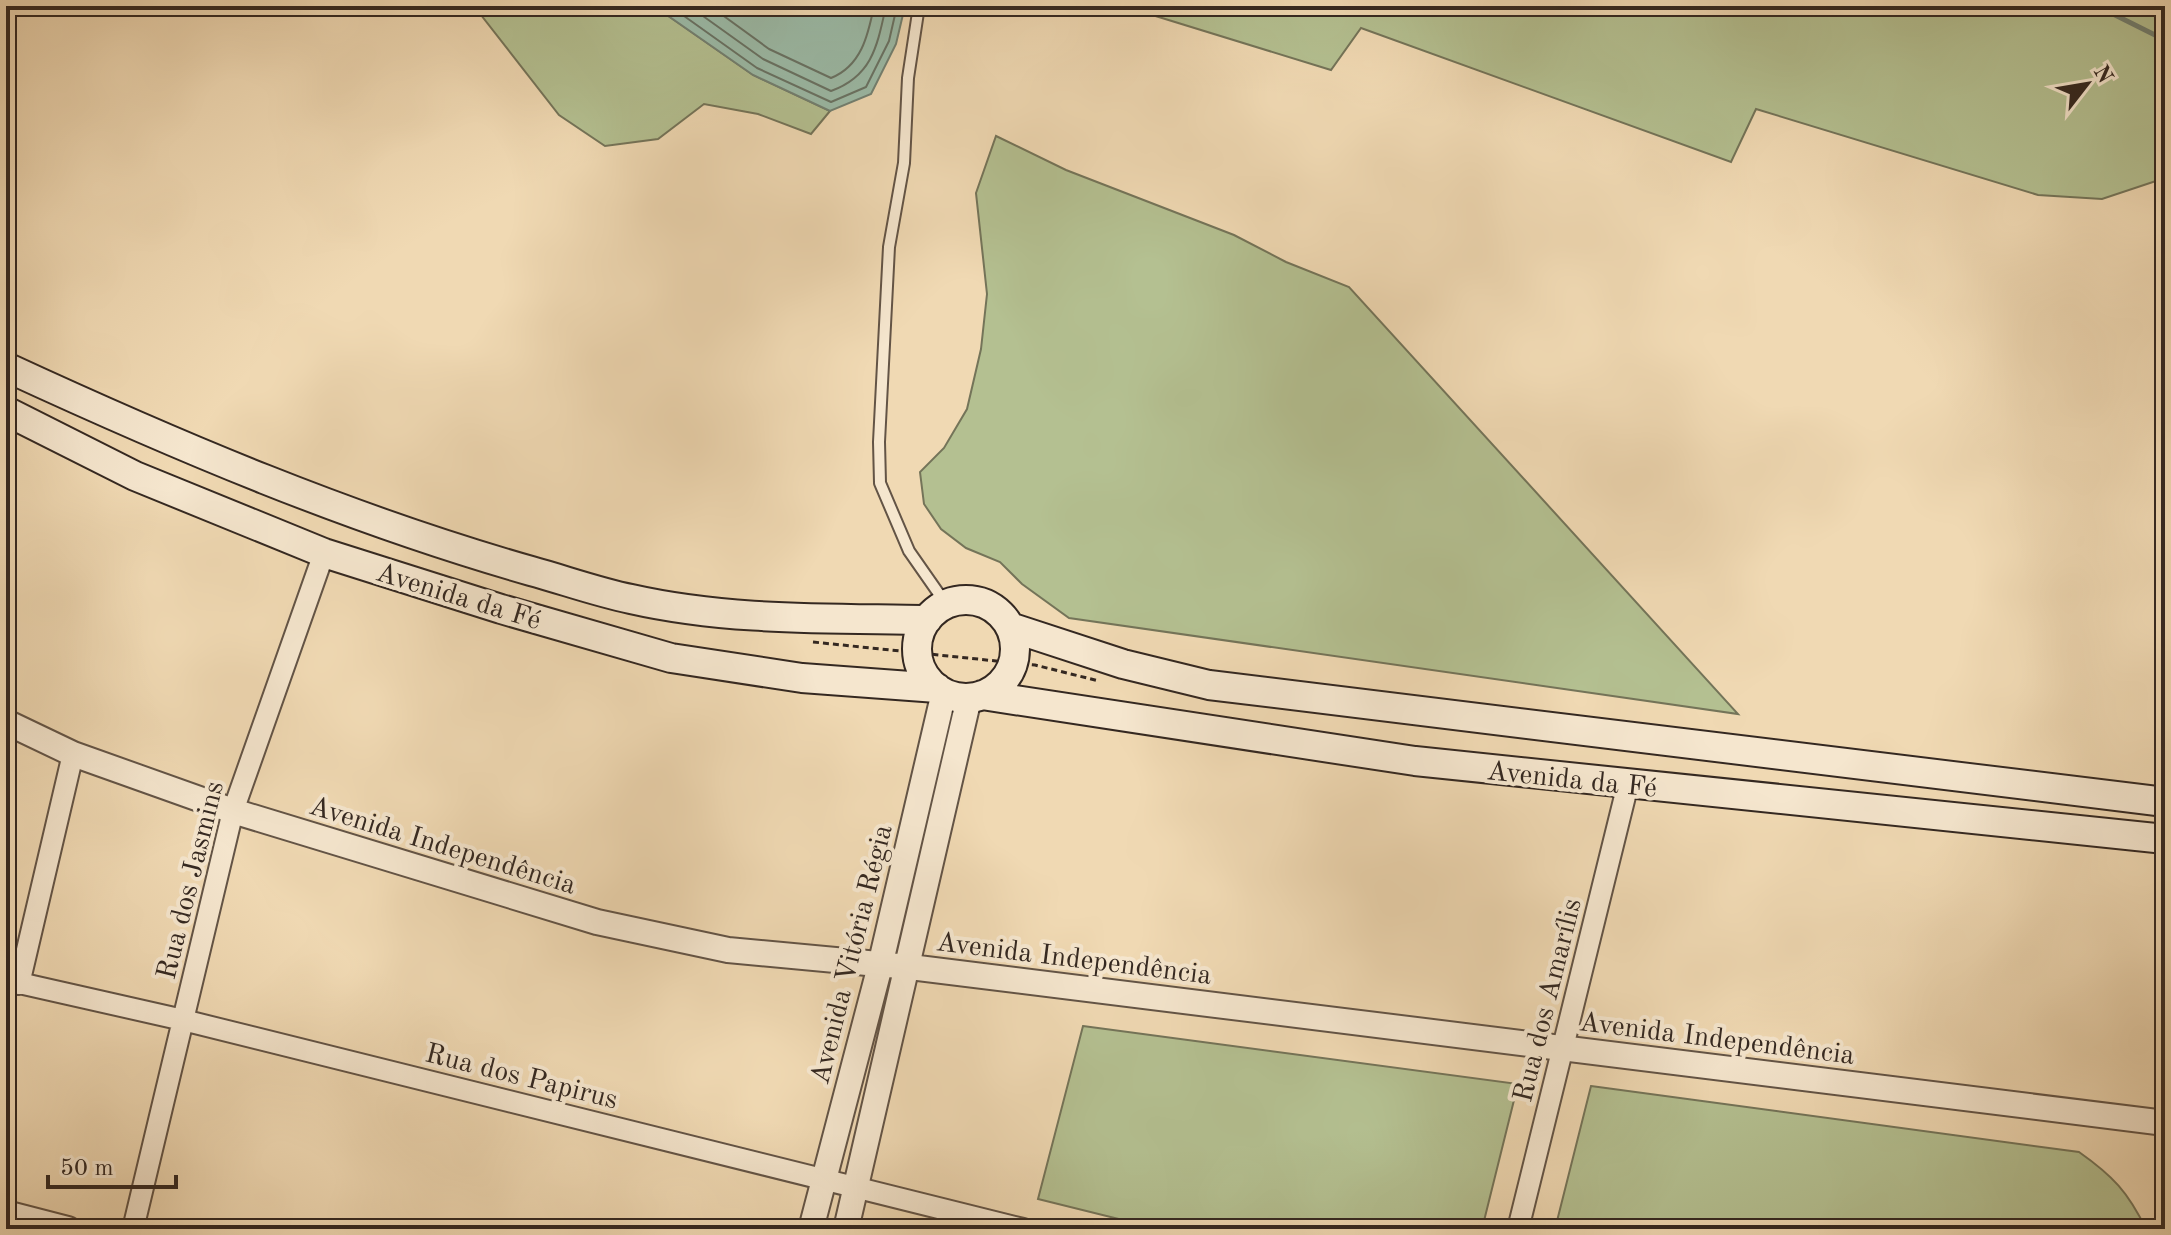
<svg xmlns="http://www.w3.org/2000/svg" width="2171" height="1235" viewBox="0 0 2171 1235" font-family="'Old Standard TT',serif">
<rect width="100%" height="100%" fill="#f0d9b3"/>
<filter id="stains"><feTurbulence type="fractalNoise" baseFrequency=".0025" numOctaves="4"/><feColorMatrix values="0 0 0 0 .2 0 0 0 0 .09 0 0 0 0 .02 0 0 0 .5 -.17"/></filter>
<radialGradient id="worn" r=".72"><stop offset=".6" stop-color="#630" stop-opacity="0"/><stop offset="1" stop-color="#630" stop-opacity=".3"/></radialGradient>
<path fill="#b4c091" stroke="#747459" stroke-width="2" d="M474 6H654L753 75 830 111 811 134 758 114 704 104 658 139 605 146 559 115Z
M1123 6H2165V178L2102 199 2038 195 1756 109 1731 162 1361 28 1331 70Z
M996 136 1066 170 1234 235 1286 262 1349 287 1738 714 1069 618 1022 584 1000 562 966 548 941 529 924 504 920 472 944 448 967 409 981 349 987 294 976 193Z
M1083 1026 1518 1084 1482 1229H1159L1038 1199Z
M1591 1086 2079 1152C2113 1176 2128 1192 2146 1229H1555Z"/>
<path fill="#9bbba8" stroke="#728072" stroke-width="2" d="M654 6H905L896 44 871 94 830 111 753 75Z"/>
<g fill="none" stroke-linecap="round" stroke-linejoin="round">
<path stroke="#687264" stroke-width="2" d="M670 6 757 68 831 102 866 87 889 41 897 6
M689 6 763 59 831 91C872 76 877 47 886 6
M710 6 769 49 831 78C861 66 868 36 874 6"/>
<path stroke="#728072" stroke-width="5" d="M2097 6 2165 40"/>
<g stroke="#635446" stroke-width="14">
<path id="service" d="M919 6 908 78 904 163 889 247 879 442 880 483 909 551 946 604"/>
</g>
<g stroke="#635446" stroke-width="24">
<path id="minor" d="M6 980 183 1020 1023 1229
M19 984 73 754
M133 1229 233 811 324 553
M1518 1229 1628 784"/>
</g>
<g stroke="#635446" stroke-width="28">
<path id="tertiary" d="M6 722 73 754 233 811 597 922 728 950 910 967 2165 1123
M6 1213 68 1229
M811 1229 880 966 944 692
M846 1229 969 698"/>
</g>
<g stroke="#342821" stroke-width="32">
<path id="secondary" d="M6 367C177 446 349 519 531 571 564 580 597 592 631 599 728 621 828 618 927 620
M6 411 135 476 324 553 501 609 671 658 802 678 937 688
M917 649a49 49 0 1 1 98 0a49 49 0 1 1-98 0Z
M1010 627 1123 664 1209 685 2165 802
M982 695 1415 761 2165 839"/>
</g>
<path stroke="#342821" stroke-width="3" stroke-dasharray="6 4" stroke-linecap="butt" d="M813 642 1035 665 1099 681"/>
<use href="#service" stroke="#f5e6ce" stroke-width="10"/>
<use href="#minor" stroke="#f5e6ce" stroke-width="20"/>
<use href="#tertiary" stroke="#f5e6ce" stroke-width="24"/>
<use href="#secondary" stroke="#f5e6ce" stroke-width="28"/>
</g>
<g text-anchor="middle" stroke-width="8" stroke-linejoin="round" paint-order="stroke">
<g font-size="28" fill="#342821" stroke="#f5e6ce">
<text transform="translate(459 595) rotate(17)" y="10">Avenida da Fé</text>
<text transform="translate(1572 778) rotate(6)" y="10">Avenida da Fé</text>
<text transform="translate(443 844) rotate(17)" y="10">Avenida Independência</text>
<text transform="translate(189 880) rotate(-76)" y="10">Rua dos Jasmins</text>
<text transform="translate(850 954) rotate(-76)" y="10">Avenida Vitória Régia</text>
<text transform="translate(1074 957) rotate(7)" y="10">Avenida Independência</text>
<text transform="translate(1546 1000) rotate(-76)" y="10">Rua dos Amarílis</text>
<text transform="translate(1717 1037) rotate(7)" y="10">Avenida Independência</text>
<text transform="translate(522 1075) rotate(14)" y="10">Rua dos Papirus</text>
</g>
</g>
<rect width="2171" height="1235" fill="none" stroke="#f0d9b3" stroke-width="32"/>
<rect x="8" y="8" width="2155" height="1219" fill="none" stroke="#342821" stroke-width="4"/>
<rect x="16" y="16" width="2139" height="1203" fill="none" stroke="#342821" stroke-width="2"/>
<g transform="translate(2087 84) rotate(59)" stroke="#f5e6ce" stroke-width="6" paint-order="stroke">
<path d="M0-6L14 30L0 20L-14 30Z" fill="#342821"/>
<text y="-12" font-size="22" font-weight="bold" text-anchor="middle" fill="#342821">N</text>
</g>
<path d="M48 1175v12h128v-12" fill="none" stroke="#342821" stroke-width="4"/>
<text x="60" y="1175" font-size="24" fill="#342821" stroke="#f5e6ce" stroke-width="6" paint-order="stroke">50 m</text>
<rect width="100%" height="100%" filter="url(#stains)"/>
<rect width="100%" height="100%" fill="url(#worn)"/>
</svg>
